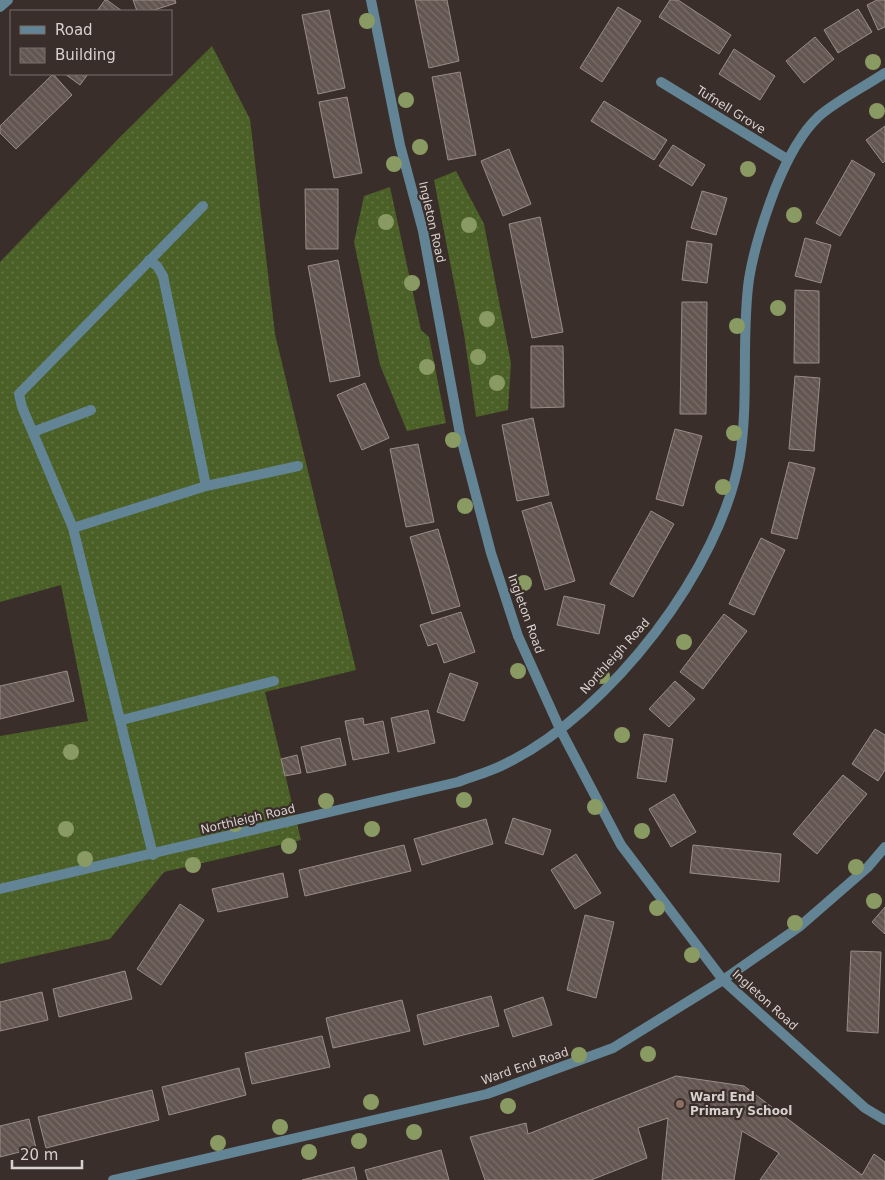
<svg xmlns="http://www.w3.org/2000/svg" width="885" height="1180" viewBox="0 0 885 1180" font-family="'DejaVu Sans',sans-serif">
<defs>
<pattern id="grass-dots" width="8" height="8" patternUnits="userSpaceOnUse" patternTransform="scale(1.25)"><rect width="8" height="8" fill="#4a6027"/><path d="M2 2h.1M6 6h.1" fill="none" stroke="#637645" stroke-width="1.8" stroke-linecap="round"/></pattern>
<pattern id="building-back-hatch" width="6" height="6" patternUnits="userSpaceOnUse" patternTransform="scale(1.25)"><rect width="6" height="6" fill="#635651"/><path d="M-1 5l2 2M0 0l6 6M5-1l2 2" fill="none" stroke="#796d69"/></pattern>
</defs>
<rect width="100%" height="100%" fill="#3a2e2a"/>
<path fill="url(#grass-dots)" d="M212 46 250 119 275 334 356 670 265 692 301 840 164 872 110 939 0 964V736L88 721 61 585 0 602V262L118 139Z
M456 171 484 224 511 363 508 410 476 417 464 334 434 180Z
M390 187 421 330 429 337 446 423 407 431 380 365 354 242 364 196Z"/>
<path fill="url(#building-back-hatch)" stroke="#9a8c86" d="M105 0H107L122 11H97Z
M133 0H175L176 3 151 11H137Z
M415 0H447L459 61 429 68Z
M670 0H678L731 35 719 54 659 17Z
M877 0H885V27L878 30 867 5Z
M618 7 641 21 602 82 580 68Z
M858 9 872 32 838 53 824 30Z
M329 10 345 88 318 94 302 15Z
M815 37 834 59 804 83 786 61Z
M734 49 775 76 760 100 719 74Z
M460 72 476 155 448 160 432 77Z
M53 74 72 95 16 149 0 133V126Z
M65 74H88L80 85Z
M347 97 362 173 334 178 319 102Z
M604 101 667 140 654 160 591 121Z
M885 126V161L883 163 866 140Z
M673 145 705 165 692 186 659 166Z
M509 149 531 204 503 216 481 161Z
M852 160 875 174 840 236 816 223Z
M305 189H338V249H306Z
M702 191 727 198 716 235 691 228Z
M540 217 563 332 532 338 509 224Z
M805 238 831 245 821 283 795 276Z
M687 241 712 244 707 283 682 280Z
M338 260 360 376 330 382 308 266Z
M795 290 819 291V363H794Z
M682 302H707L706 414H680Z
M531 346H563L564 407 531 408Z
M795 376 820 378 814 451 789 449Z
M365 383 389 438 362 450 337 395Z
M533 418 549 495 517 501 502 425Z
M675 429 702 436 683 506 656 499Z
M418 444 434 522 406 527 390 449Z
M789 462 815 468 797 539 771 533Z
M551 502 575 581 545 590 522 511Z
M651 511 674 524 633 597 610 584Z
M438 529 460 606 432 614 410 537Z
M761 538 785 550 754 615 729 604Z
M564 596 605 605 599 634 557 625Z
M461 612 475 652 444 663 437 643 428 646 420 625Z
M724 614 747 631 703 689 680 672Z
M67 671 74 701 0 719V686Z
M450 673 478 683 464 721 437 712Z
M675 681 695 699 669 727 649 709Z
M428 710 435 743 398 752 391 718Z
M363 718 364 725 383 721 389 753 353 760 345 721Z
M875 729 885 735V770L878 781 852 764Z
M644 734 673 739 666 782 637 778Z
M340 738 346 765 307 773 301 747Z
M297 755 301 773 285 776 281 759Z
M843 775 867 794 817 854 793 834Z
M674 794 696 832 671 847 649 809Z
M513 818 551 830 543 855 505 843Z
M486 819 493 844 422 865 414 839Z
M404 845 411 871 305 896 299 870Z
M693 845 781 854 779 882 690 873Z
M576 854 601 893 575 909 551 870Z
M283 873 288 897 218 912 212 889Z
M180 904 204 920 161 985 137 969Z
M885 907V934L872 922Z
M585 915 614 922 596 998 567 990Z
M851 951 881 952 878 1033 847 1031Z
M125 971 132 999 59 1017 53 989Z
M42 992 48 1020 0 1031V1002Z
M491 996 499 1026 424 1045 417 1015Z
M543 997 552 1025 513 1037 504 1010Z
M402 1000 410 1031 333 1048 326 1018Z
M322 1036 330 1067 252 1084 245 1053Z
M239 1068 246 1095 169 1115 162 1087Z
M676 1076 744 1086 862 1175 874 1154 885 1162V1180H760L779 1153 742 1131 734 1180H662L668 1118 638 1128 647 1158 591 1180H485L470 1137 526 1123 528 1134Z
M152 1090 159 1120 46 1148 38 1117Z
M29 1119 36 1148 0 1157V1126Z
M441 1150 449 1180H368L365 1170Z
M354 1167 357 1180H302Z"/>
<g fill="none" stroke-linecap="round" stroke-linejoin="round">
<path stroke="#628494" stroke-width="10" d="M371 0 400 145 423 231 460 434 491 553 518 636 560 729 621 845 723 980 865 1108 885 1120
M0 7 8 0
M661 82 787 159
M149 260 157 266 163 276 206 486 298 466
M33 432 91 410
M73 528 206 486
M122 720 274 681
M153 855 73 528 22 407 19 394 203 206
M0 889 458 782C474 776 492 771 507 763 610 712 721 569 740 456 749 400 741 335 749 279 754 248 764 218 775 189 785 164 798 136 818 117 836 101 864 87 885 73
M113 1180 487 1094 613 1048 723 980 799 927 868 867 885 847"/>
</g>
<g fill="#899a62">
<circle cx="367" cy="21" r="8"/>
<circle cx="873" cy="62" r="8"/>
<circle cx="406" cy="100" r="8"/>
<circle cx="877" cy="111" r="8"/>
<circle cx="420" cy="147" r="8"/>
<circle cx="394" cy="164" r="8"/>
<circle cx="748" cy="169" r="8"/>
<circle cx="794" cy="215" r="8"/>
<circle cx="386" cy="222" r="8"/>
<circle cx="469" cy="225" r="8"/>
<circle cx="412" cy="283" r="8"/>
<circle cx="778" cy="308" r="8"/>
<circle cx="487" cy="319" r="8"/>
<circle cx="737" cy="326" r="8"/>
<circle cx="478" cy="357" r="8"/>
<circle cx="427" cy="367" r="8"/>
<circle cx="497" cy="383" r="8"/>
<circle cx="734" cy="433" r="8"/>
<circle cx="453" cy="440" r="8"/>
<circle cx="723" cy="487" r="8"/>
<circle cx="465" cy="506" r="8"/>
<circle cx="524" cy="583" r="8"/>
<circle cx="684" cy="642" r="8"/>
<circle cx="518" cy="671" r="8"/>
<circle cx="602" cy="676" r="8"/>
<circle cx="622" cy="735" r="8"/>
<circle cx="71" cy="752" r="8"/>
<circle cx="464" cy="800" r="8"/>
<circle cx="326" cy="801" r="8"/>
<circle cx="595" cy="807" r="8"/>
<circle cx="235" cy="824" r="8"/>
<circle cx="66" cy="829" r="8"/>
<circle cx="372" cy="829" r="8"/>
<circle cx="642" cy="831" r="8"/>
<circle cx="289" cy="846" r="8"/>
<circle cx="85" cy="859" r="8"/>
<circle cx="193" cy="865" r="8"/>
<circle cx="856" cy="867" r="8"/>
<circle cx="874" cy="901" r="8"/>
<circle cx="657" cy="908" r="8"/>
<circle cx="795" cy="923" r="8"/>
<circle cx="692" cy="955" r="8"/>
<circle cx="648" cy="1054" r="8"/>
<circle cx="579" cy="1055" r="8"/>
<circle cx="371" cy="1102" r="8"/>
<circle cx="508" cy="1106" r="8"/>
<circle cx="280" cy="1127" r="8"/>
<circle cx="414" cy="1132" r="8"/>
<circle cx="359" cy="1141" r="8"/>
<circle cx="218" cy="1143" r="8"/>
<circle cx="309" cy="1152" r="8"/>
</g>
<circle fill="#8d6e63" stroke="#3a2e2a" stroke-width="2" cx="680" cy="1104" r="5"/>
<g text-anchor="middle" stroke-width="4.5" stroke-linejoin="round" paint-order="stroke">
<g font-size="12" fill="#d8d1ce" stroke="#3a2e2a">
<text transform="translate(731 110) rotate(32)" y="4">Tufnell Grove</text>
<text transform="translate(432 222) rotate(77)" y="4">Ingleton Road</text>
<text transform="translate(526 614) rotate(70)" y="4">Ingleton Road</text>
<text transform="translate(615 656) rotate(-48)" y="4">Northleigh Road</text>
<text transform="translate(248 819) rotate(-13)" y="4">Northleigh Road</text>
<text transform="translate(765 1000) rotate(42)" y="4">Ingleton Road</text>
<text transform="translate(525 1066) rotate(-19)" y="4">Ward End Road</text>
</g>
<g font-size="12" font-weight="bold" fill="#d8d1ce" stroke="#3a2e2a" text-anchor="start">
<text x="690" y="1101">Ward End<tspan x="690" dy="14">Primary School</tspan></text>
</g>
</g>
<rect x="10" y="10" width="162" height="65" fill="#3a2e2a" stroke="#796f6c"/>
<rect x="20" y="26" width="25" height="8" fill="#628494" stroke="#796f6c"/>
<text x="55" y="35" font-size="15" fill="#d8d1ce">Road</text>
<rect x="20" y="48" width="25" height="15" fill="url(#building-back-hatch)" stroke="#796f6c"/>
<text x="55" y="60" font-size="15" fill="#d8d1ce">Building</text>
<path d="M12 1160v8h70v-8" fill="none" stroke="#d8d1ce" stroke-width="2.5"/>
<text x="20" y="1160" font-size="15" fill="#d8d1ce" stroke="#3a2e2a" stroke-width="4" paint-order="stroke">20 m</text>
</svg>
